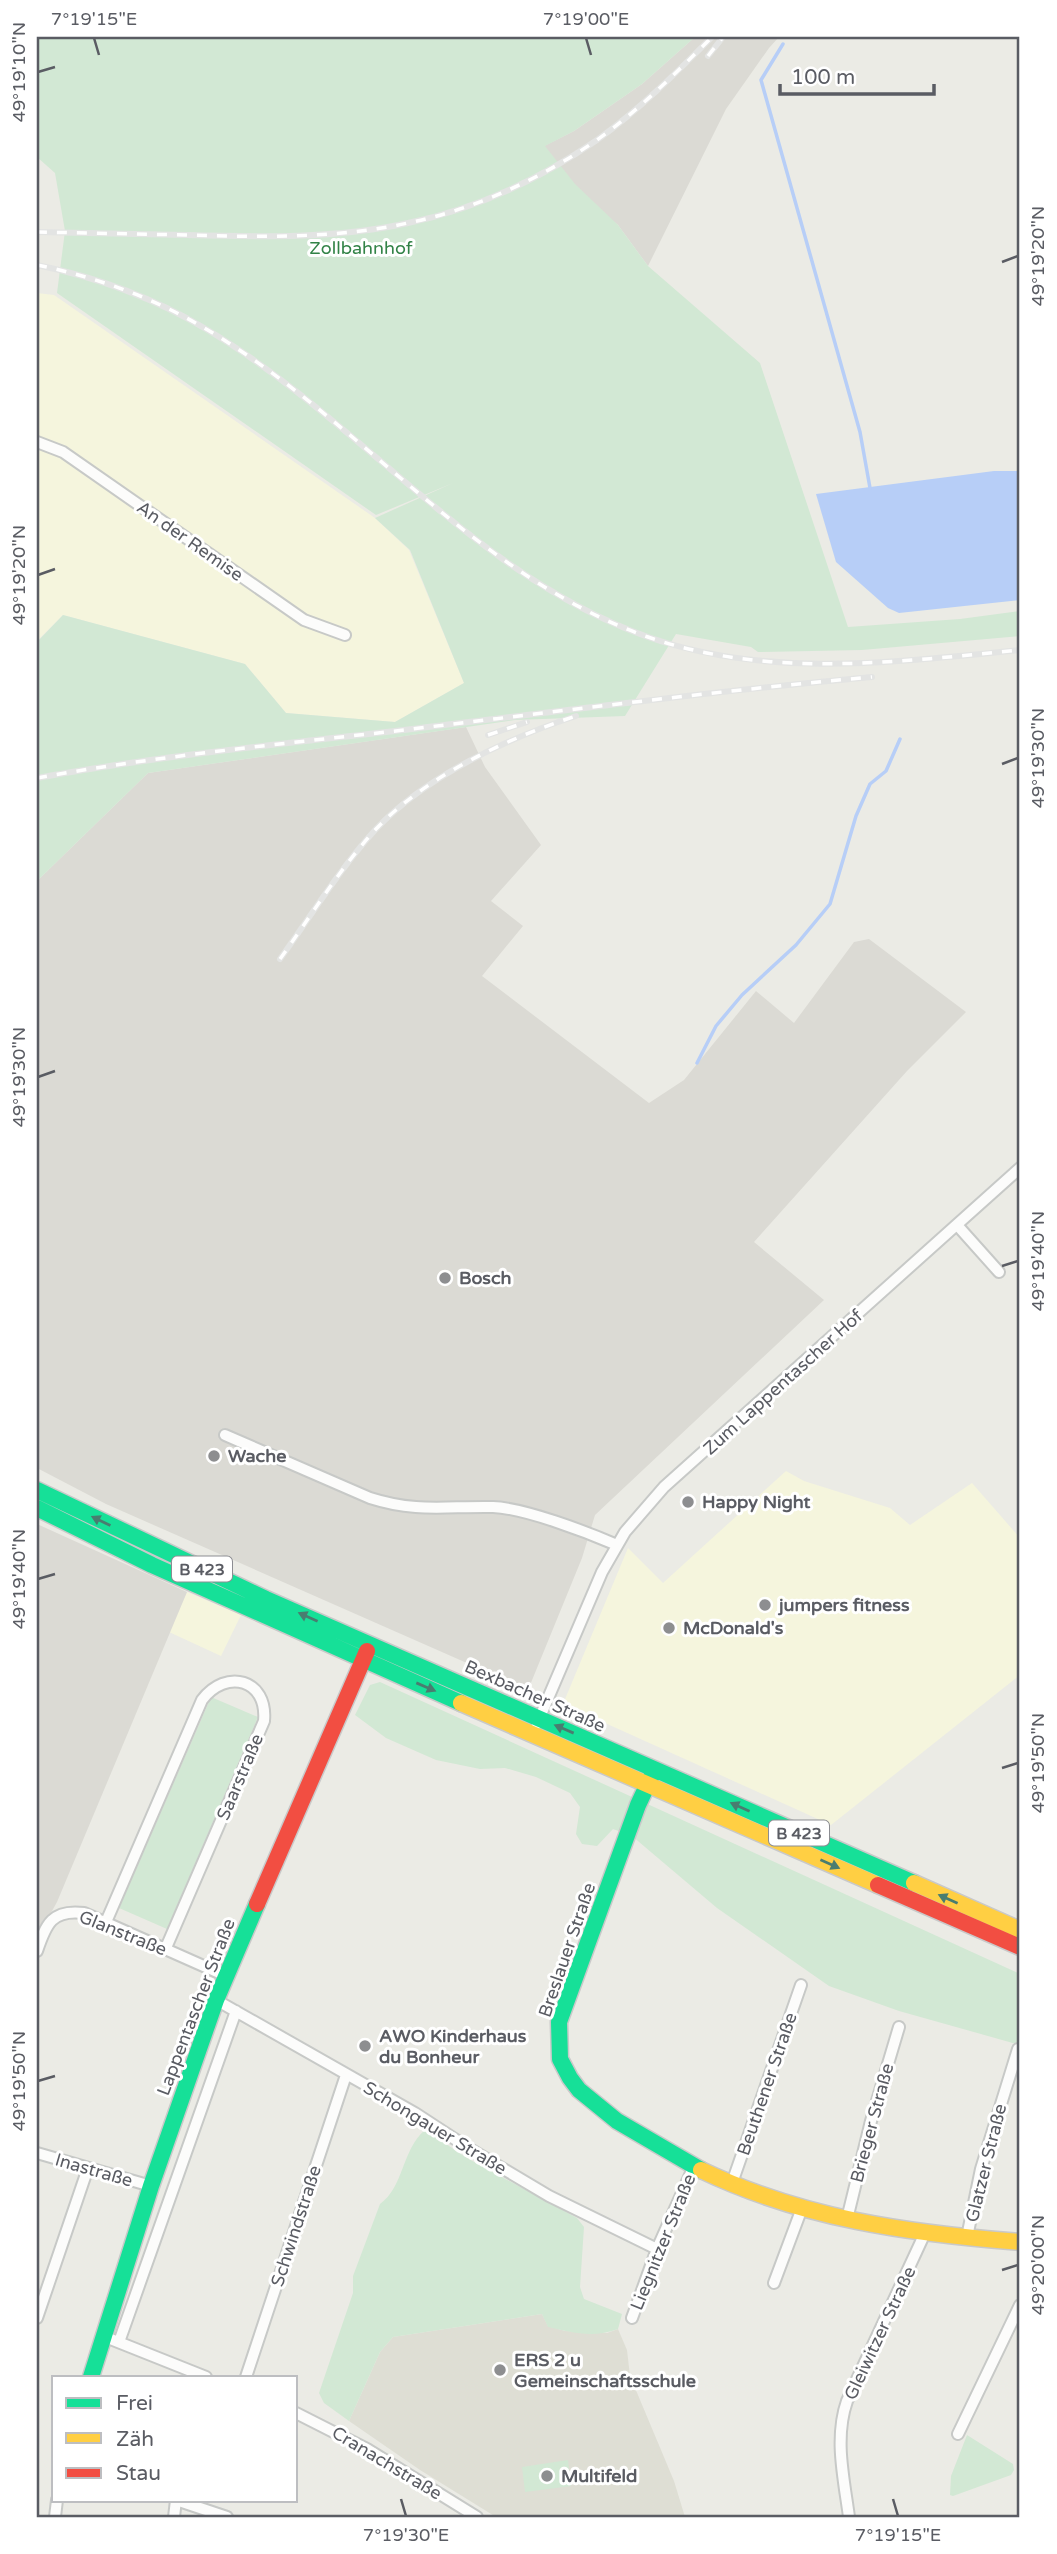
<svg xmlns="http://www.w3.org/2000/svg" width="1057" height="2554" viewBox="0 0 1057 2554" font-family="'Varela Round',sans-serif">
<rect width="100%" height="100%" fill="#ebebe5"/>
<path fill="#f5f5dd" d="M37 293 54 295 375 518 409 550 464 683 395 722 286 713 245 664 63 615 37 641Z
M786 1471 804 1481 890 1508 910 1525 972 1483 1020 1538V1675L831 1825 563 1704 628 1548 663 1583Z
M187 1592 241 1615 221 1656 169 1632Z"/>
<path fill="#dbdad4" d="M695 37H779L769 48 726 109 648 266 618 225 575 190 544 146 574 131 642 84Z
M466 727 485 767 541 845 491 901 523 926 482 976 649 1103 684 1080 756 991 794 1023 854 942 869 939 966 1012 907 1071 754 1242 824 1300 595 1515 582 1558 528 1690 106 1504 37 1468V881L148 773Z
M37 1524 187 1592 57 1902 37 1938Z"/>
<path fill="#deded4" d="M542 2314 548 2326 565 2331 607 2333 618 2329 627 2350 630 2376 674 2481 685 2517H496L420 2470 349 2421 380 2352 393 2337Z"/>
<path fill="#d2e8d4" d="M37 37H695L642 84 574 131 545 146 575 184 618 225 648 266 760 363 848 627 960 619 1020 611V636L862 650 758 652 751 647 676 634 625 716 515 720 148 773 37 881V642L63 615 245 664 286 713 395 722 464 683 410 550 375 518 453 483 376 515 57 293 65 231 55 173 37 157Z
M380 1682 1020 1974V2045L899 2011 829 1986 717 1908 632 1836 613 1829 597 1846 582 1844 576 1834 580 1807 570 1793 536 1777 505 1768 480 1769 436 1760 386 1738 355 1715 370 1685Z
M211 1697 258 1717 167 1929 119 1908Z
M425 2130 467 2158 577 2218 584 2227 580 2287 584 2299 622 2314 618 2329C594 2338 573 2333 548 2327L542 2314 393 2337 380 2352 349 2421 324 2403 319 2393 353 2293V2276L380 2204C404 2187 402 2149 425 2130Z
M967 2435 1013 2464 1014 2470 1011 2475 953 2496 950 2495 951 2476Z
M568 2460 571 2486 525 2492 522 2467Z"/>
<path fill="#b7cef7" d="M994 471H1020V600L899 613 888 608 836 562 816 494Z"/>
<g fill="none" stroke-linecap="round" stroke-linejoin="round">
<path stroke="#b7cef7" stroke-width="3.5" d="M783 44 761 80 860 432 870 488
M697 1063 716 1026 742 995 796 945 830 904 856 816 870 784 886 771 900 739"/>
<g stroke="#c7c9c7" stroke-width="14">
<path id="street" d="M37 442 63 452 304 620 345 635
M957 1225 999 1272
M225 1435 370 1498C417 1513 446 1506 493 1507 524 1508 587 1532 617 1545
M537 1724 602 1572 625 1532 664 1487 1020 1168
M106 1922 202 1700C226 1668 268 1679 264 1721L165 1950
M37 1951C46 1924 52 1909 84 1913L226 1976
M216 2000 415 2113 470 2149 549 2196 657 2249
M37 2153 151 2186
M732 2183 801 1985
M847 2219 871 2121 899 2027
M967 2237 981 2169 1018 2049
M774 2283 802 2208
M37 2318 88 2168
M632 2318 657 2249 694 2166
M103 2336 206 2377
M119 2342 236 2011
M246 2377 346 2075
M296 2413 367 2449 477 2517
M958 2434 1020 2305
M55 2517 57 2500
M174 2517 176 2500 227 2517
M849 2517C844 2479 834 2438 847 2401L925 2233"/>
</g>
<g stroke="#c9c9c9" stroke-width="19">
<path id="fast" d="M37 1490 266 1599 914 1883
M37 1508 152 1565 461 1703
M652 1775 638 1805 559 2022 560 2059 570 2078 579 2090 617 2121 701 2170
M91 2377 151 2186 216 2000 257 1904"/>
</g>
<g stroke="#c9c9c9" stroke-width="19">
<path id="slow" d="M461 1703 878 1885
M914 1883 1020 1930
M701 2170C804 2219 907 2233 1020 2242"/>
</g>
<g stroke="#c9c9c9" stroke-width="19">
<path id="jam" d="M878 1885 1020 1947
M257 1904 367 1651"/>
</g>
<use href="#street" stroke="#fcfcfb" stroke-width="10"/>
<use href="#fast" stroke="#16e098" stroke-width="16"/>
<use href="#slow" stroke="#ffcf43" stroke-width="16"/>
<use href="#jam" stroke="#f24e42" stroke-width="16"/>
<g stroke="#e3e4e3" stroke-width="6">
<path id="rail" d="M708 56 723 37
M37 232C86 233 136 234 186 235 260 237 335 239 408 223 476 209 540 179 597 140 639 110 676 73 712 37
M37 265C96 277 154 298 206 329 362 421 474 576 648 637 769 679 896 662 1020 650
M488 735 527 722
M37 778C158 756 281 744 404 730 560 711 716 691 872 677
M280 959C311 916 340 868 376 829 426 776 508 738 576 716"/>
</g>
<use href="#rail" stroke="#fff" stroke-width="3.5" stroke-dasharray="10" stroke-linecap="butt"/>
</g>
<defs><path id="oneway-solid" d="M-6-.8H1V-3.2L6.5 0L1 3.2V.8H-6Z" transform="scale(1.75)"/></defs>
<g fill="#497d70">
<use href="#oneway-solid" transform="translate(101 1521) rotate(-154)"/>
<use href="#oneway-solid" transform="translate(308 1617) rotate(-156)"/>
<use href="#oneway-solid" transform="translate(426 1687) rotate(23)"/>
<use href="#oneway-solid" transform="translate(564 1729) rotate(-157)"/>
<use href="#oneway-solid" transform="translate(740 1807) rotate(-156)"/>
<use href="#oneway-solid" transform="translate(830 1864) rotate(24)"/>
<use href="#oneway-solid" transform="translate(948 1899) rotate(-156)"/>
</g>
<path fill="none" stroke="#5a5c63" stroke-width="2.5" d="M94 38 99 55M586 38 591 55M38 72 55 67M1002 262 1018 256M38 575 55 569M1002 764 1018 758M38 1077 55 1071M1002 1266 1018 1261M38 1579 55 1574M1002 1768 1018 1763M38 2081 55 2076M1002 2270 1018 2265M401 2499 406 2516M893 2499 898 2516"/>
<g fill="#8d8e90" stroke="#fff" stroke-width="2.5">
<circle cx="445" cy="1278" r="7"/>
<circle cx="214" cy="1456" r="7"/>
<circle cx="688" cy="1502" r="7"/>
<circle cx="765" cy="1605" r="7"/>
<circle cx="669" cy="1628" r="7"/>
<circle cx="365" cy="2046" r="7"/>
<circle cx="500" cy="2370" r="7"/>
<circle cx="547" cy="2476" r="7"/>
</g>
<g text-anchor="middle" stroke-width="6" stroke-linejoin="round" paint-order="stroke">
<g fill="#fff" stroke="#8c8d92" stroke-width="2">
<rect x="172" y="1556.5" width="60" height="25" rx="5"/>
<rect x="769" y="1820.5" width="60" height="25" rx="5"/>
</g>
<g font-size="16" font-weight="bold" fill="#5a5c63">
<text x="202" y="1575">B 423</text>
<text x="799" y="1839">B 423</text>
</g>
<g font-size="18" fill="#328347" stroke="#fff">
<text x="361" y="254">Zollbahnhof</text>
</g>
<g font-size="18" fill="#5a5c63" stroke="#fff">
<text transform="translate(190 541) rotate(35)" y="6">An der Remise</text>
<text transform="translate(783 1382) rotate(-42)" y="6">Zum Lappentascher Hof</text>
<text transform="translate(535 1696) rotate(24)" y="6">Bexbacher Straße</text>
<text transform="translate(240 1777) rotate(-67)" y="6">Saarstraße</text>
<text transform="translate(123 1933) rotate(22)" y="6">Glanstraße</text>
<text transform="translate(567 1950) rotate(-71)" y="6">Breslauer Straße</text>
<text transform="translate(196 2007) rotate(-69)" y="6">Lappentascher Straße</text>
<text transform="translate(767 2084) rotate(-71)" y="6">Beuthener Straße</text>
<text transform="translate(872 2123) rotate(-75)" y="6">Brieger Straße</text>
<text transform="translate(435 2128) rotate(31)" y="6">Schongauer Straße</text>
<text transform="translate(986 2163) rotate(-76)" y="6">Glatzer Straße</text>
<text transform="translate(94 2170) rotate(16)" y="6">Inastraße</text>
<text transform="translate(296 2226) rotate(-72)" y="6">Schwindstraße</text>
<text transform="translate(663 2242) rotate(-68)" y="6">Liegnitzer Straße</text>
<text transform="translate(880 2333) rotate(-65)" y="6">Gleiwitzer Straße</text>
<text transform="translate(387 2463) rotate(31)" y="6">Cranachstraße</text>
</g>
<g font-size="18" font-weight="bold" fill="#5a5c63" stroke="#fff" text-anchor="start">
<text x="459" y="1284">Bosch</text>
<text x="228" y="1462">Wache</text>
<text x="702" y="1508">Happy Night</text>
<text x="779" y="1611">jumpers fitness</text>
<text x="683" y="1634">McDonald's</text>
<text x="379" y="2042">AWO Kinderhaus<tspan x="379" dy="21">du Bonheur</tspan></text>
<text x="514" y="2366">ERS 2 u<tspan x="514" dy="21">Gemeinschaftsschule</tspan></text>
<text x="561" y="2482">Multifeld</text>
</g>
</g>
<rect width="1057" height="2554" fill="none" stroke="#ffffff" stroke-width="77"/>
<rect x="52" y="2376" width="245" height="126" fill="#ffffff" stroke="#bdbec1" stroke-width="2"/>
<rect x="66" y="2398" width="35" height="10" fill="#16e098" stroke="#bdbec1" stroke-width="2"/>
<text x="116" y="2410" font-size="21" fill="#5a5c63">Frei</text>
<rect x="66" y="2433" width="35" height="10" fill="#ffcf43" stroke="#bdbec1" stroke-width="2"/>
<text x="116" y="2446" font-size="21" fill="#5a5c63">Zäh</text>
<rect x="66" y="2468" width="35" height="10" fill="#f24e42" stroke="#bdbec1" stroke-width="2"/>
<text x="116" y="2480" font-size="21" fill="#5a5c63">Stau</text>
<path d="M780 84v10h154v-10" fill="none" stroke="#5a5c63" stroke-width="3.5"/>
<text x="791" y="84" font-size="21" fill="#5a5c63" stroke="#ffffff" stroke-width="5" paint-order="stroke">100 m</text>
<rect x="38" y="38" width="980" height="2478" fill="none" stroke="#5a5c63" stroke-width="2.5"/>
<g font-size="18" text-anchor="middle" fill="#5a5c63">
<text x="94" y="25">7°19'15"E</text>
<text x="586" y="25">7°19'00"E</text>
<text transform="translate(19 72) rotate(-90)" y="6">49°19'10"N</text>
<text transform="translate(1038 256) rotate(-90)" y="6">49°19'20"N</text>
<text transform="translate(19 575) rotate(-90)" y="6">49°19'20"N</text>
<text transform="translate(1038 758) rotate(-90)" y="6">49°19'30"N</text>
<text transform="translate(19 1077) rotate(-90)" y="6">49°19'30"N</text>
<text transform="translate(1038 1261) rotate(-90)" y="6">49°19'40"N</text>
<text transform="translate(19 1579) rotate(-90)" y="6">49°19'40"N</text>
<text transform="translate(1038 1763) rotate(-90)" y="6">49°19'50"N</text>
<text transform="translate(19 2081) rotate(-90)" y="6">49°19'50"N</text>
<text transform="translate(1038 2265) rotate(-90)" y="6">49°20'00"N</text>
<text x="406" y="2541">7°19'30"E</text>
<text x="898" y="2541">7°19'15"E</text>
</g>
</svg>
